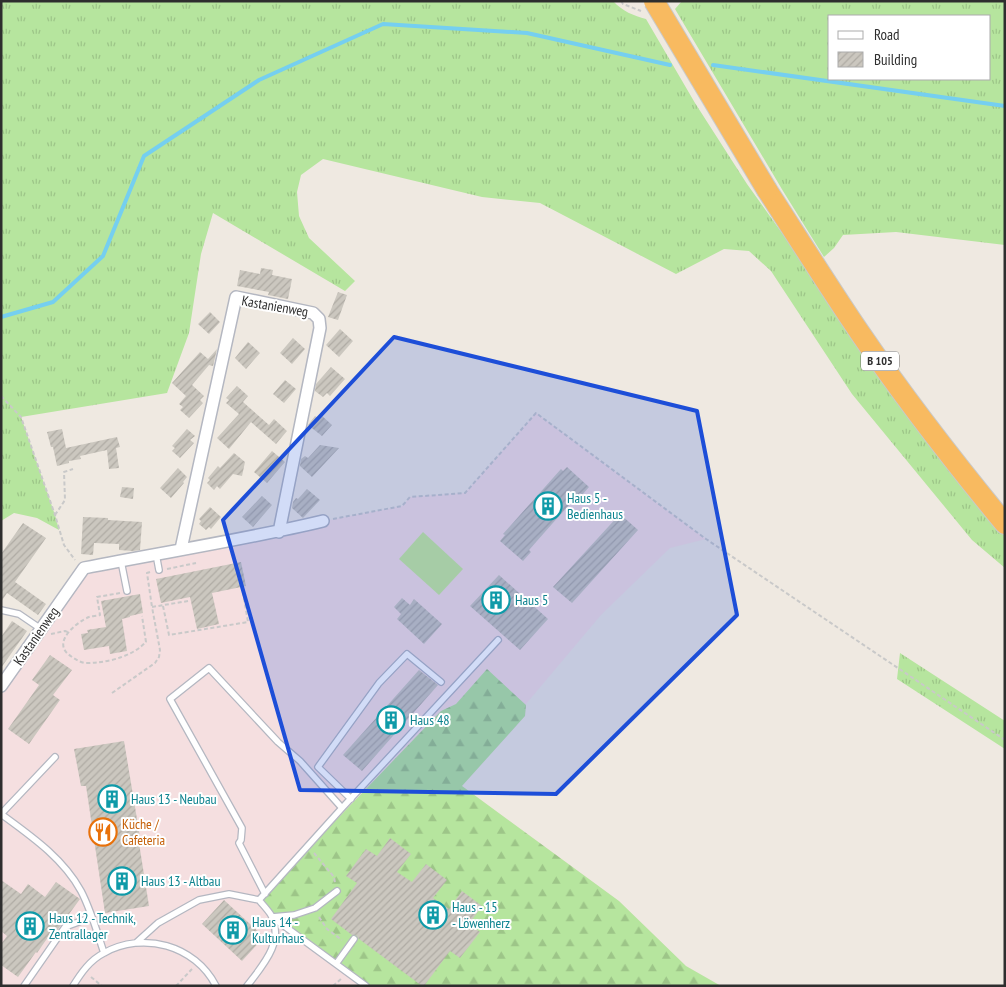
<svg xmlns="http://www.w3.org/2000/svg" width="1006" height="987" viewBox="0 0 1006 987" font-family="'PT Sans Narrow',sans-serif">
<defs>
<pattern id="grass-tufts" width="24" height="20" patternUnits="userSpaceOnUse" patternTransform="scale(1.25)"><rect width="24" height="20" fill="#b6e59e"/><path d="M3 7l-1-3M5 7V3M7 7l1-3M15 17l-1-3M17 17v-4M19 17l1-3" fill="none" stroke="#9dc588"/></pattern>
<pattern id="forest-firs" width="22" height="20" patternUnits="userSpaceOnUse" patternTransform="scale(1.25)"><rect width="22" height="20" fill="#b6e59e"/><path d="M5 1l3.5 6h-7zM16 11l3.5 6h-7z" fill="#9dc588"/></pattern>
<pattern id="building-hatch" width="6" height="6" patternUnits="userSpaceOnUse" patternTransform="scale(1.25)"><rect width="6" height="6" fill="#cbc7bf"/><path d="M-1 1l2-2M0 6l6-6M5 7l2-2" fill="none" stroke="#afaba4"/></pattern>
</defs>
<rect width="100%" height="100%" fill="#efe9e1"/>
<path fill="#f5dfe0" d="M536 413 706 539 670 548 601 615 526 704 525 716 462 786 619 901 686 966 721 986H1V686L84 568 402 506 410 497 465 493Z"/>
<path fill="url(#grass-tufts)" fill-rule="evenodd" d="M1 1H613C622 11 634 16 646 19L695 103 747 184 960 483 1005 535V568L972 540 852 394 771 271 749 251 724 249 676 274 540 203 482 197 323 159 301 175 297 192 299 216 309 238 355 281 345 291 213 213 201 254 189 333 167 393 21 417 55 515 59 530 37 518 14 513 1 521Z
M682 1H1005V245L896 232 843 235 834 248 824 257 783 191 675 9ZM990 16V79H830V16Z
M900 653 1005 721V749L897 679Z"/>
<path fill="url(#forest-firs)" d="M487 669 526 705 525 716 462 786 619 901 686 966 721 986H366L272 917 259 900 441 711 456 704Z"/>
<path fill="#c9ec9a" d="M423 532 463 569 439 595 399 559Z"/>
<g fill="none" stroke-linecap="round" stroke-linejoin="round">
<path stroke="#75cff0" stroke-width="4" d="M713 65 1005 106
M1 317 53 302 103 256 144 156 259 80 383 24 527 33 670 65"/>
</g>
<path fill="url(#building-hatch)" d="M261 268 273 270 272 275 292 279 288 299 268 295 269 292 237 286 240 270 260 274Z
M338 292 347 295 338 320 328 317Z
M210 312 220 322 209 334 198 324Z
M340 329 353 341 339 357 326 345Z
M293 338 305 349 292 364 280 353Z
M248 342 260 353 246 369 235 358Z
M217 349 213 366 209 365 192 385 204 396 200 400 203 403 189 418 180 410 183 407 179 404 186 396 172 383 200 352 208 359Z
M331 367 345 379 330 396 327 393 323 397 315 391 316 384Z
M285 380 296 389 284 403 273 394Z
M237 386 248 396 243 402 269 425 274 419 287 431 276 444 251 422 229 449 217 438 239 414 226 403 229 400 226 398Z
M321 415 332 425 322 436 308 425 315 416 318 418Z
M62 429 66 448 117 437 120 447 116 448 119 468 109 469 107 450 80 456 81 459 69 461V463L57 466 53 447H51L47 432Z
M187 429 195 436 190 440 194 443 180 458 172 451 175 448 172 446Z
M320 445 339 448 312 477 300 466 301 459 305 456 308 458Z
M272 451 285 462 267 483 254 472Z
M234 453 245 462 242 476 233 474 220 489 217 486 214 490 207 483 210 480 208 478 218 466 220 468Z
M567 467 589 487 582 495 580 493 552 524 529 550 531 552 523 561 500 541 505 535 503 534 561 469 563 471Z
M178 468 187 477 183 482 184 483 171 498 160 488Z
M122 487 134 488 133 499 120 497Z
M307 489 320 500 303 518 292 508 293 502 296 498 298 499Z
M262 496 272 505 253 527 242 517Z
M210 507 221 517 211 529 209 527 206 530 199 524 201 521 199 519Z
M620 514 638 530 572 603 553 587Z
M83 517 108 518V520L142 522 140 550 133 551 119 550V544L94 543 93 555 81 554Z
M23 523 46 538 15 582 46 604 38 615 7 593 1 602V554Z
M241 562 246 586 212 593 219 624 197 629 190 597 161 603 156 579Z
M499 575 548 619 520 650 470 606Z
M140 594 143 613 130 616V617L122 619 127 651 110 654 109 646 84 650 81 634 88 633 87 630 106 627 101 601Z
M402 598 410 605 414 599 442 624 424 644 397 619 401 614 394 607Z
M12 621 27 631 1 668V637Z
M50 655 72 670 53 695 60 700 29 744 8 729 39 685 32 680Z
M419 670 438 685 362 771 343 755Z
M124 741 141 843H139L149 906 105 913 86 786H81L74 749Z
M390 838 411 854 397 872 412 882 426 864 447 880 433 898 449 909 462 891 482 906 469 924 480 932 460 958 450 951 424 986H422L359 939 356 935H352L331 919 357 883 346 876 366 849 377 856Z
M1 880 21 894 28 884 45 897 56 882 80 899 56 932 53 930 37 953 36 952 18 977 1 965V944L7 936 1 931Z
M224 900 264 937 242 961 202 924Z"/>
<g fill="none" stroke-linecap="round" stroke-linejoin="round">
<g stroke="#b4b7c1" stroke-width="8">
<path id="service" d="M156 554 159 570
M121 561 127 591
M1 610 19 614 41 629
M351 799 318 767 379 683 407 654 441 682
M1 814C31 836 63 858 81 891 91 910 97 932 104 953
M1 814 55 757
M265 894 239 843 241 840 242 828 170 699 209 668 278 742 300 761 342 808
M259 900 342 808 498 640
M272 917 366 986
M272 917 294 915 315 908 337 891
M137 942 158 923 199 900 229 894 259 900C263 905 268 910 271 915 285 942 262 966 247 986
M336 964 354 939
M24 986 65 927 92 917
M73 986C81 973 90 960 104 953 143 931 195 945 216 986"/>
</g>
<g stroke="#b4b7c1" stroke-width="14">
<path id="minor" d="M181 549 236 297 313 313 319 319 320 328 279 532
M1 686 84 568C164 552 244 540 323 521"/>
</g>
<g stroke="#c9c9c9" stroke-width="22">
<path id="trunk" d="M767 190C798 238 828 286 860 333 905 399 954 462 1005 524"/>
</g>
<path stroke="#c9c9c9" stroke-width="2" stroke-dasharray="4 2.5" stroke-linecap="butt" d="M621 1 623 4 641 11
M1 396 21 417 55 515 64 545 75 560
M55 515 65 500 64 472 73 469
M333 519 402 506 410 497 465 493 536 413 706 539 1005 740
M167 569 196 563
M150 572 147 573 152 607
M120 593 97 597 100 615C97 616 92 616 89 617 77 622 53 641 68 654 73 658 79 662 85 663 95 663 103 662 112 660 126 656 136 652 146 642L142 616
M163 606 169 635 248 622 242 587
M51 634 65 631 68 632
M112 693 155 663 159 657 160 650 152 607 188 601
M314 853 334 877 335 883
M319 917 327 929 342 940
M91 977 102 986
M176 986 192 969
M333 986 341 979"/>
<use href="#service" stroke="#fff" stroke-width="5.5"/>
<use href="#minor" stroke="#fff" stroke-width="11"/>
<use href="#trunk" stroke="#f8ba60" stroke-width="20"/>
<g stroke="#c9c9c9" stroke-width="22" stroke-linecap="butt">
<path id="trunk-bridge" d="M654 1 767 190"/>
</g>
<use href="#trunk-bridge" stroke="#f8ba60" stroke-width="20"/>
</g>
<path fill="#1d4ed8" fill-opacity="0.2" stroke="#1d4ed8" stroke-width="4" stroke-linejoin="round" d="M394 337 697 411 737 615 556 794 300 790 223 520Z"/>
<defs>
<g id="building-ring" transform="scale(1.4375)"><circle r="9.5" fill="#fff" stroke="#0f9aa8" stroke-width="1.5"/><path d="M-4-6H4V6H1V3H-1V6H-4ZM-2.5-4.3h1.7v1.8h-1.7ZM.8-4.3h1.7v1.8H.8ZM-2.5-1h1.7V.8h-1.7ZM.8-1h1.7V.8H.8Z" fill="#0f9aa8"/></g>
<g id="restaurant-ring" transform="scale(1.4375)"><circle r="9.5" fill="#fff" stroke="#e8710a" stroke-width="1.5"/><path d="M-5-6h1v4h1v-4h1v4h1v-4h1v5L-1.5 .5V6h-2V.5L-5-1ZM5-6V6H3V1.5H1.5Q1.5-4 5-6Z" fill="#e8710a"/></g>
</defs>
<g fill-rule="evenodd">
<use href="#building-ring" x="548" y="506"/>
<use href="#building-ring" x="496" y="600"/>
<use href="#building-ring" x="391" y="720"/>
<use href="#building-ring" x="112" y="799"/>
<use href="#restaurant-ring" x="103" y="832"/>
<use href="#building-ring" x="122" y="881"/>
<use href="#building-ring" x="433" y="915"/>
<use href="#building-ring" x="30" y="926"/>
<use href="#building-ring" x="233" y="930"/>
</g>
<g text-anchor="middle" stroke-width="4" stroke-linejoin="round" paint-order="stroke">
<rect fill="#fff" stroke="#6d6d6d" stroke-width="1" x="861" y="351.5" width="38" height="19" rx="4"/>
<g font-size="12" font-weight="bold" fill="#2e2e2e">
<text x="880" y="365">B 105</text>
</g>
<g font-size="14" fill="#2e2e2e" stroke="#fff">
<text transform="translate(275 306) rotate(10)" y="5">Kastanienweg</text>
<text transform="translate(36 636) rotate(-55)" y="5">Kastanienweg</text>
</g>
<g font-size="14" fill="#0d838f" stroke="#fff" text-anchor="start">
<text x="567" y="503">Haus 5 -<tspan x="567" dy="16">Bedienhaus</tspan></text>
<text x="515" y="605">Haus 5</text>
<text x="410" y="725">Haus 48</text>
<text x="131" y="804">Haus 13 - Neubau</text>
<text x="141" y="886">Haus 13 - Altbau</text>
<text x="452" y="912">Haus - 15<tspan x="452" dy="16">- Löwenherz</tspan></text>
<text x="49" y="923">Haus 12 - Technik,<tspan x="49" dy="16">Zentrallager</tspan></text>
<text x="252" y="927">Haus 14 -<tspan x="252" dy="16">Kulturhaus</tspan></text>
</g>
<g font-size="14" fill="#c56008" stroke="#fff" text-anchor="start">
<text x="122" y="829">Küche /<tspan x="122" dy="16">Cafeteria</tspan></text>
</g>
</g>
<rect width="1006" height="987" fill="none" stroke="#2e2e2e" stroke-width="5"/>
<rect x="828" y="15" width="162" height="65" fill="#ffffff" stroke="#ababab"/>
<rect x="838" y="31" width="25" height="8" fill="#ffffff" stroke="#ababab"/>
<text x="874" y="40" font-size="15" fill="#2e2e2e">Road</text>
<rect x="838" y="52" width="25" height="15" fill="url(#building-hatch)" stroke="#ababab"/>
<text x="874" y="65" font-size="15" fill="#2e2e2e">Building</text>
</svg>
